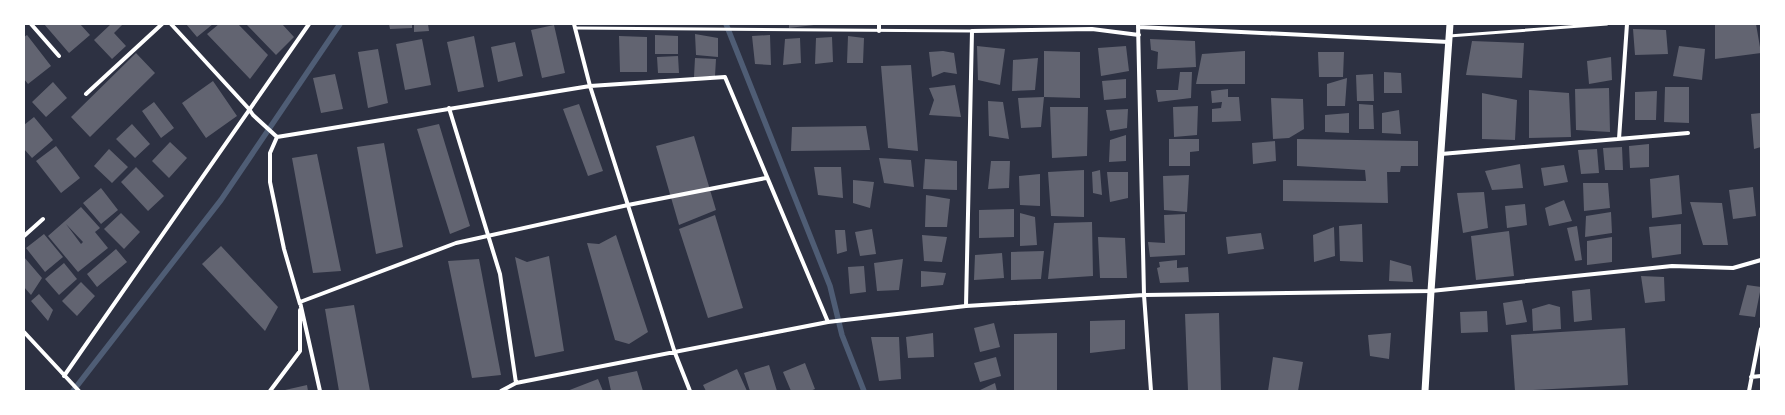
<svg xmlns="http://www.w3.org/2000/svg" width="1785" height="415" viewBox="0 0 1785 415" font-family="Arial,sans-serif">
<rect width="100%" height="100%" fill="#2d3142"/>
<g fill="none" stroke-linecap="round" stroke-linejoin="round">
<path stroke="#4f5d75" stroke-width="5.5" d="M726 24 830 286 842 335 864 391
M73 391 221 200 340 24"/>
</g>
<path fill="#626471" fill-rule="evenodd" d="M44 24H80L90 35 69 53Z
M111 24H123L114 33 126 46 112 59 94 40Z
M186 24H213L197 37Z
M219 24H238L268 55 250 79 207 34Z
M246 24H282L294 37 276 55Z
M389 24H412V28L390 29Z
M414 24H428L429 31 414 32Z
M789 24H814V25L789 28Z
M1715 24H1756L1761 53 1715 59Z
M554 25 565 73 542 78 531 30Z
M1633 29 1666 30 1668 54 1635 55Z
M695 34 718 38V57L696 55Z
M27 35 51 66 28 84 24 79V37Z
M655 35 678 36V54H655Z
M770 35 771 65 755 64 752 36Z
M474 36 484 87 458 92 447 42Z
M619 36 647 37V72H620Z
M848 36 864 38 863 63H847Z
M832 37 833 62 815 64 816 38Z
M800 38 801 63 783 65 785 39Z
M422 39 431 85 405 90 396 44Z
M1150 39 1195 41 1196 67 1157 69 1158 52 1151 50Z
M1472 41 1524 43 1522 78 1466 75Z
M515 42 523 76 498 82 491 47Z
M977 46 1005 49 1000 85 978 80Z
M1126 46 1129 71 1101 76 1098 48Z
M1679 46 1705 49 1702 80 1673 76Z
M378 49 388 103 368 108 358 52Z
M943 51 954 53 957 74 944 72 932 77 929 52Z
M1044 51 1080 52V98L1044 97Z
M1245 51V84H1196L1202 54Z
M1318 52H1344L1343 77H1319Z
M136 53 155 73 90 137 71 117Z
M678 56 679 73H658L657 57Z
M1611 57 1612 80 1589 84 1587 61Z
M695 58 716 59 715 76 694 77Z
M1038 58 1035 90 1012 91 1013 60Z
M911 65 918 151 888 148 881 66Z
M1180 72H1192L1191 98 1158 102 1156 90H1178Z
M1384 72 1401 73 1402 93H1384Z
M335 74 343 109 321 113 313 78Z
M1373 74 1374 101H1357L1356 75Z
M1347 78 1345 106H1327V84Z
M1126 79V98L1104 100 1102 81Z
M213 81 237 116 206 138 182 103Z
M53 82 67 98 46 117 32 102Z
M955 85 961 117 929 115 934 100 929 88Z
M1665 87H1689V123L1664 122Z
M1609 88 1610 132 1576 130 1575 89Z
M1228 89V97H1239L1241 121 1212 122V109L1221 108 1222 102 1212 103 1211 91Z
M1529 90 1569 93 1571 137 1529 138Z
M1657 91 1656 120H1635V92Z
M1482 93 1517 100 1515 140 1482 139Z
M1044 97 1041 127 1021 128 1018 98Z
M1271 98 1303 99 1304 129 1289 138 1273 139Z
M988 101 1003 102 1009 139 989 136Z
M154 102 174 128 161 138 142 111Z
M579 104 603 171 588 176 563 109Z
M1359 104 1373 105 1374 129H1359Z
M1198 106 1197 135 1174 137 1173 107Z
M1050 107H1088L1087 156 1052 158Z
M1128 109 1127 128 1110 131 1106 110Z
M1399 110 1401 134 1382 133V113Z
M1349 113V133L1325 132V115Z
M1761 113V147L1754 149 1751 114Z
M34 117 53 140 32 158 24 149V125Z
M132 124 150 144 135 158 116 139Z
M439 124 470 226 450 234 417 129Z
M866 126 870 150 791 151 792 127Z
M1126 135V161L1109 162 1110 140Z
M694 136 716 210 679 225 656 146Z
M1169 139H1199V151L1190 152V166H1169Z
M1297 139 1418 141V166H1401L1400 172H1387L1388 203 1283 201V180L1366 181 1365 170 1297 166Z
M1275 141 1276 161 1253 164 1252 143Z
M170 142 187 158 169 178 152 161Z
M384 143 403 247 376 254 357 147Z
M1649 144V167L1630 168 1629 146Z
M56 146 80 178 61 193 36 161Z
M1622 147 1623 170H1605L1603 148Z
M109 149 128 167 112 183 94 166Z
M1597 149 1599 173 1581 174 1578 150Z
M317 154 341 271 313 273 292 158Z
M879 158 911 160 914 187 884 183Z
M925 159 957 161V190L923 189Z
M991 161H1010L1009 188 988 189Z
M1520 164 1523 188 1492 190 1485 171Z
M1564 165 1568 182 1544 186 1541 168Z
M136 167 164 196 148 211 121 182Z
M814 167H841L843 198 818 195Z
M1084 170V217L1051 216 1048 172Z
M1100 170 1102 195 1093 193 1092 172Z
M1107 172H1128V198L1110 202Z
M1040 174V206L1020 205 1019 176Z
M1189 175 1187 212 1164 210 1163 176Z
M1679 175 1682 214 1652 218 1650 179Z
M853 180 874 182 870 208 853 203Z
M1583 183H1608L1610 208 1584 211Z
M1753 187 1756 216 1733 219 1729 190Z
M101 188 118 210 101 224 83 203Z
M1484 192 1488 228 1463 233 1457 193Z
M926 195 950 199 947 227H925Z
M1564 200 1572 221 1549 226 1545 208Z
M1690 202 1722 203 1728 245H1703Z
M1525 204 1527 225 1507 228 1505 206Z
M81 207 100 228 95 232 108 248 78 272 48 236ZM66 224 83 242 81 244Z
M1014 209V237L979 238V210Z
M1611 212 1612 233 1585 237 1586 216Z
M121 213 140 232 124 249 104 229Z
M1020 213 1035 217 1037 245 1020 246Z
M1185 214V255L1150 257 1148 242 1165 243 1164 215Z
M715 215 743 308 708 318 679 229Z
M1092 222 1093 276 1048 279 1054 223Z
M1362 224 1363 262 1340 261 1339 226Z
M1681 224V254L1652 258 1649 227Z
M1577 226 1582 260 1575 261 1567 228Z
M1334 227 1335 256 1314 262 1313 235Z
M872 229 876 254 860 256 855 232Z
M835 230H845L847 251 837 254Z
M1509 231 1514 276 1476 280 1471 236Z
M1261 233 1264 249 1228 254 1226 237Z
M44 234 63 257 45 272 26 248Z
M616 235 648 332 629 344 615 340 587 243 599 244Z
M922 235 947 237 942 262 924 261Z
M1098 237 1125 238 1127 278H1100Z
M1612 237V262L1587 265V241Z
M221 246 278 307 265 331 202 264Z
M116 249 127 262 97 287 87 274Z
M1044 251 1041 279 1011 280V252Z
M1002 253 1004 278 974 280 975 255Z
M549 256 564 351 535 357 515 257 527 262Z
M24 257 42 278 31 295 24 287Z
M479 259 501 375 472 378 448 261Z
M903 259 899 290 877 291 874 263Z
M1177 260V268L1188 267 1189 282 1160 283 1157 268 1160 267 1159 262Z
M1390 260 1411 266 1413 282 1389 281Z
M64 263 77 279 59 295 45 279Z
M864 266 866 292 850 294 848 267Z
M921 271 946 273 943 285 921 287Z
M1641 276 1664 277 1665 301 1645 303Z
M81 282 95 296 77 316 62 301Z
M1747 285 1761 287 1755 317 1739 315Z
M1590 289 1592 320 1574 322 1572 291Z
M39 294 53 310 48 321 31 301Z
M1522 300 1527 322 1506 325 1503 303Z
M1549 304 1560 307 1561 329 1533 331 1532 309Z
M354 305 370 391H339L325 309Z
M1487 311 1488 332 1461 333 1460 312Z
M1219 313 1221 391H1188L1185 314Z
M1125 320V349L1090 353V321Z
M994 323 1000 347 980 352 974 328Z
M1625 328 1628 385 1515 391 1511 335Z
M933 333 934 357 908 358 906 337Z
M1057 333V391H1014V334Z
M1391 333 1389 359 1370 356 1368 335Z
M871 337H899L901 379 879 381Z
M996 357 1001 376 980 382 974 363Z
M1273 357 1303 362 1298 391H1268Z
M805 363 815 389 810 391H791L783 372Z
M769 365 777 391H750L744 373Z
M737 369 747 391H706L703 385Z
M637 371 643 391H611L608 377Z
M598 379 603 391H567Z
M995 383 997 391H978Z
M307 385 308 391H285V390Z"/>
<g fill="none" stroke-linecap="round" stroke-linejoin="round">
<path stroke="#fff" stroke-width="3" d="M575 28 972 31
M1449 36 1607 24"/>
<path stroke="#fff" stroke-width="4" d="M31 24 59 56
M171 24 249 109 253 115 277 137
M574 24 590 86 675 353 690 391
M879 24V31
M1138 24 1144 295 1151 391
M1138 27 1449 42
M86 94 162 24
M449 108 500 274 516 383
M277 137 590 86 725 77 828 322
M277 137 270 153V182L284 249 300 304
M1619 139 1627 24
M1441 154 1688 133
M24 236 43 219
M966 306 972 31 1092 29 1139 35
M24 332 79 391
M64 376 309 24
M1751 377 1761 376
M270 391 300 351V310
M320 391 300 302 456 243 628 205 766 178
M501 391 516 383 828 322 966 306 1144 295 1431 291 1672 266 1733 268 1761 260
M1749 391 1761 329"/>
<path stroke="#fff" stroke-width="7" d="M1425 391 1431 291 1450 24"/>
</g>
<rect width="1785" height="415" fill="none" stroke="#ffffff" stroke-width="50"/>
</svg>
